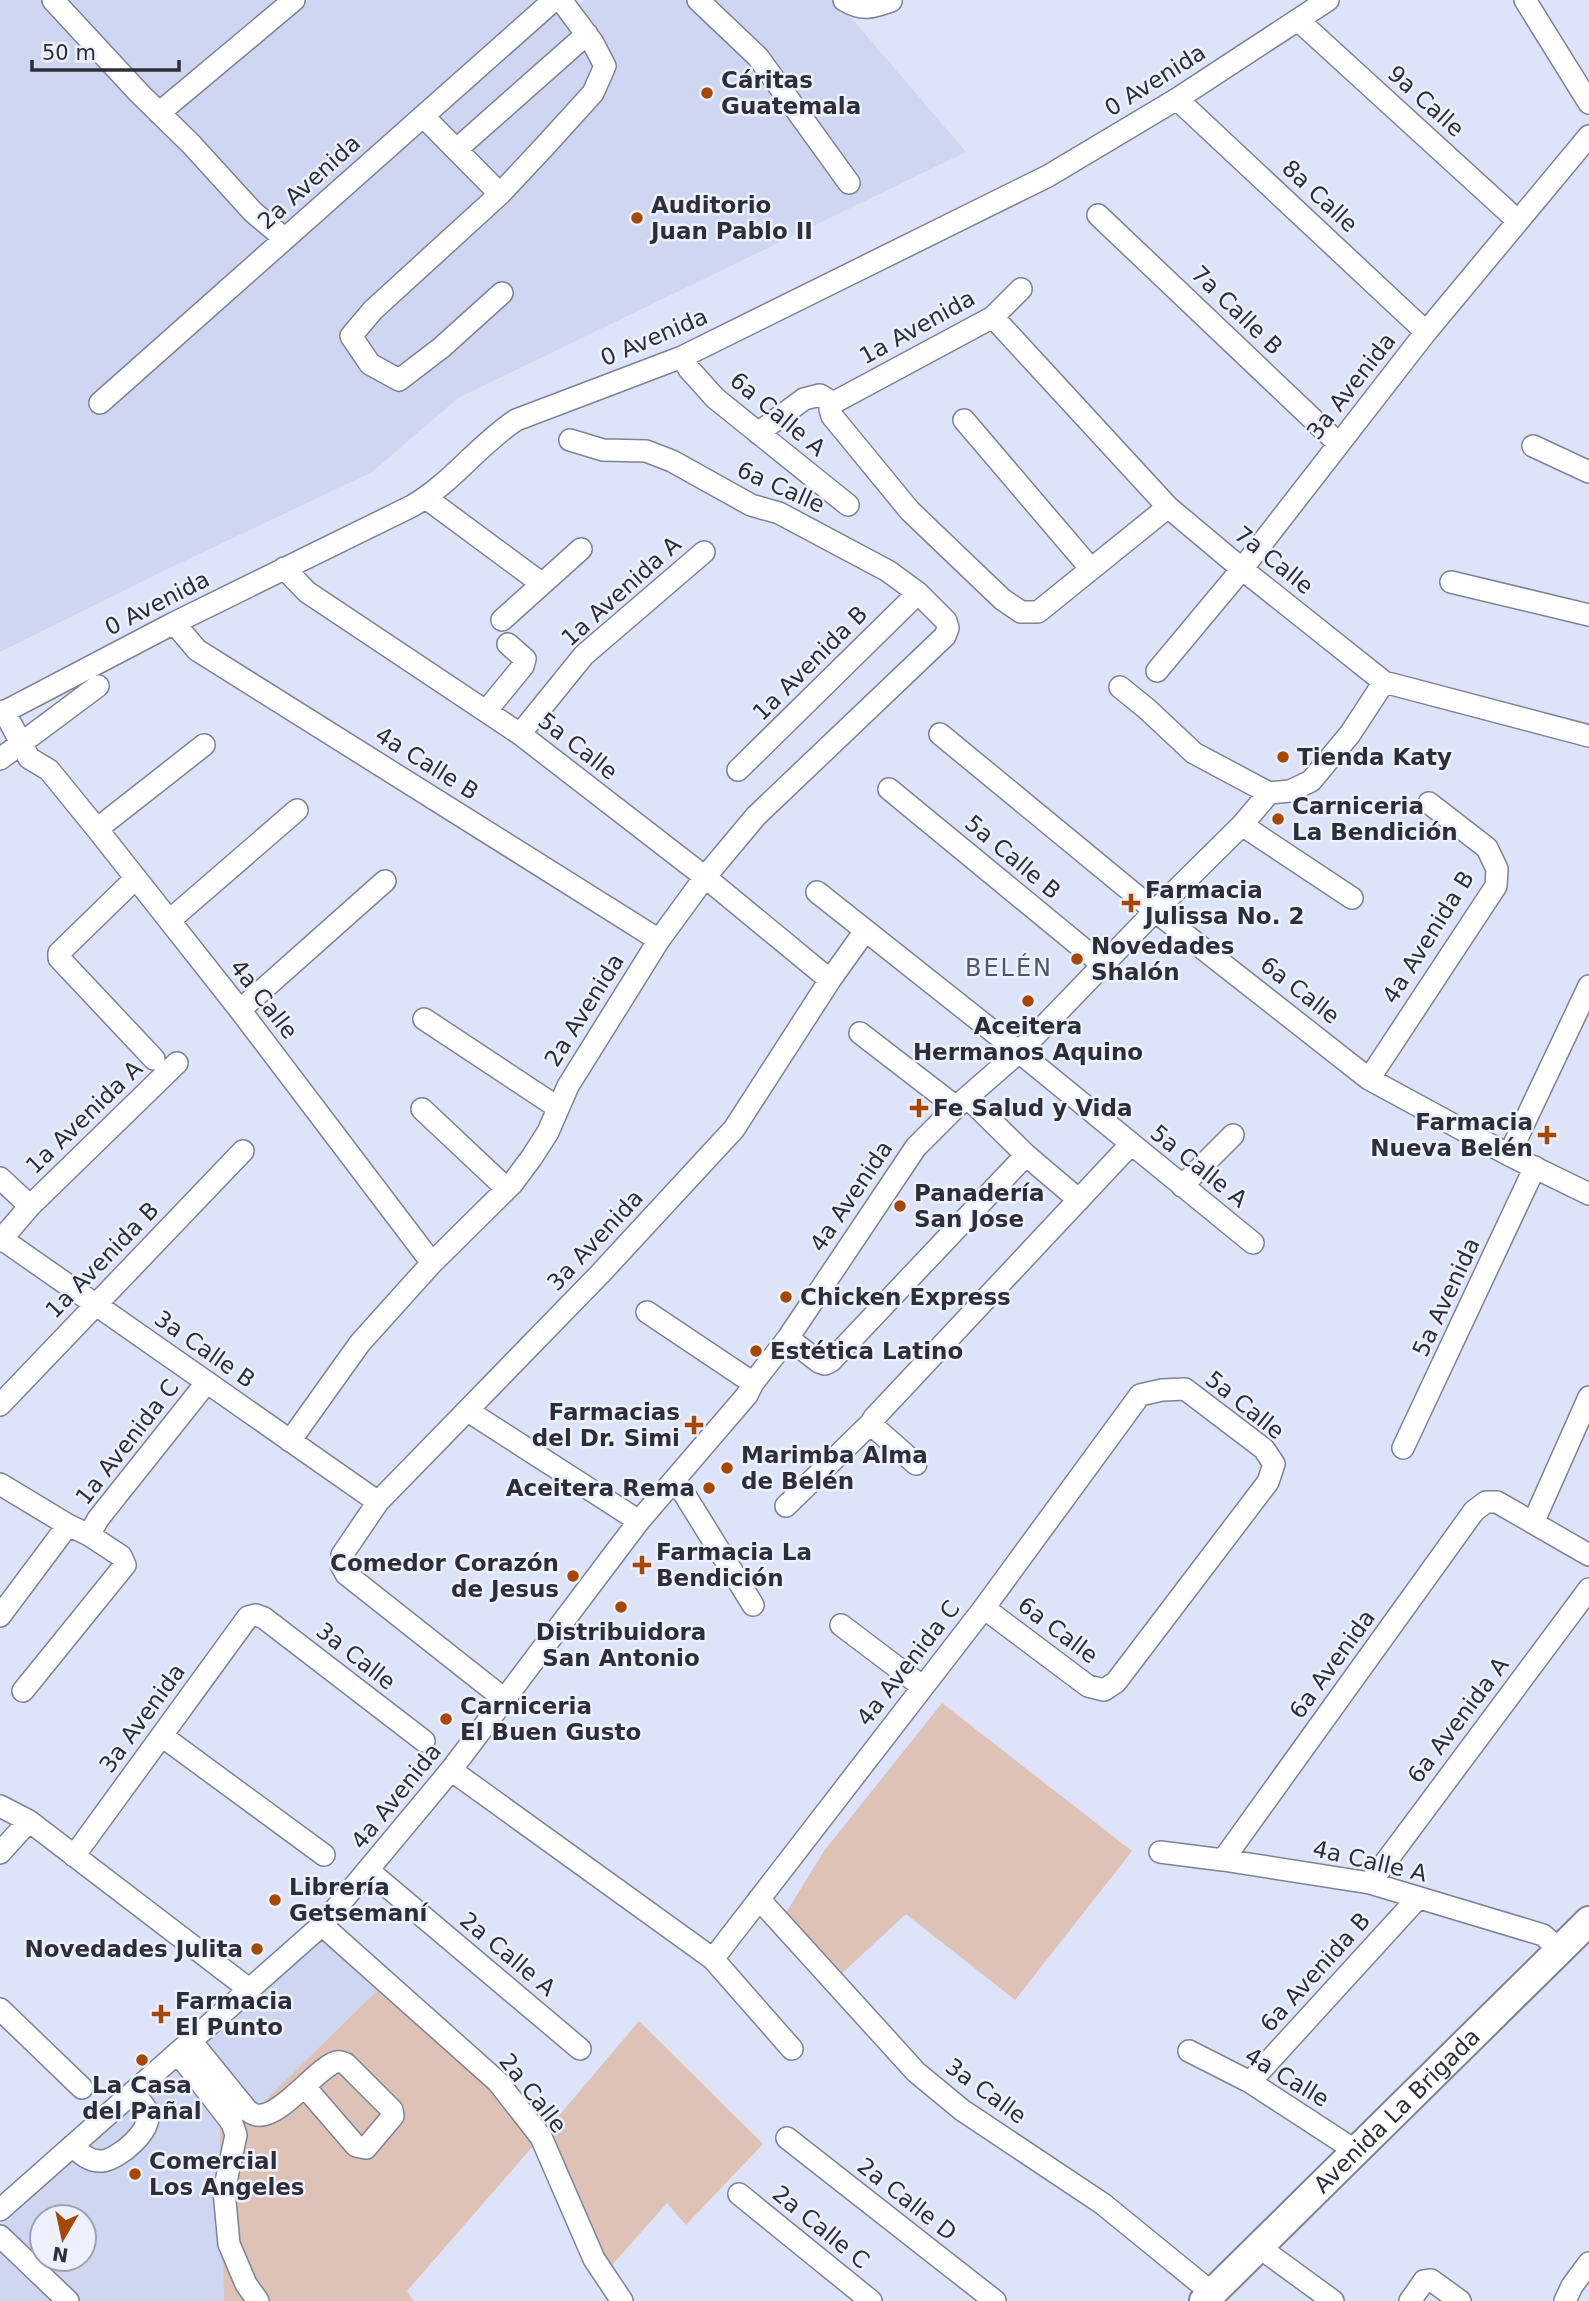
<svg xmlns="http://www.w3.org/2000/svg" width="1589" height="2301" viewBox="0 0 1589 2301" font-family="'DejaVu Sans',sans-serif">
<rect width="100%" height="100%" fill="#dde3f8"/>
<path fill="#ced6f1" fill-rule="evenodd" d="M0 0H548L565 18 585 0H836L966 152 458 398 372 472 155 575 0 652Z
M333 1924 386 1982 242 2123 219 2101 224 2301H0V2227ZM42 2217H84V2259H42Z"/>
<path fill="#ddc2b5" d="M942 1703 1132 1851 1015 2000 906 1914 839 1976 784 1916 824 1851Z
M386 1982 541 2137 639 2021 763 2144 686 2225 667 2203 604 2274 540 2138 407 2291 414 2301H224L219 2099 242 2123Z"/>
<g fill="none" stroke-linecap="round" stroke-linejoin="round">
<g stroke="#7d8395" stroke-width="24">
<path id="minor" d="M53 0 139 93 191 144 253 212 285 239
M698 0 758 57 849 183
M844 0C862 11 872 8 891 1
M1525 0 1589 103
M1298 20 1518 221
M1177 99 1426 332
M159 113 294 0
M423 116 500 194
M457 149 587 34
M1098 215 1339 444
M502 293 441 348 399 380 370 364 351 336 373 310 500 194 544 147 593 93 605 66 593 43 561 0
M993 317 1168 507 1242 569 1384 682 1589 736
M682 357 689 369 715 398 848 505
M100 403 554 0
M833 403 830 409 832 416 910 511 1002 599 1021 612H1038L1168 507
M833 403 993 317 1021 289
M964 420 1091 569
M758 433 804 399 820 395 833 403
M1533 446 1589 472
M426 498 541 583
M284 568 307 592 520 734 705 877 830 980
M1451 582 1589 615
M502 620 581 549
M174 623 197 650 659 940
M1157 671 1242 569 1426 332 1589 136
M1120 687 1147 709 1194 753 1269 793
M487 710 523 666 525 659 508 644
M4 711 29 758 49 770 97 829 240 1010 432 1263
M0 714 174 623 412 506C452 483 478 445 516 420L682 357 1048 176 1177 99 1328 0
M520 734 584 655 704 552
M940 734 1155 911 1369 1079 1509 1155 1589 1194
M0 759 98 686
M738 770 918 593
M889 789 1103 965
M1242 825 1352 898
M97 829 204 745
M136 878 59 953V958L154 1059
M817 892 1019 1052 1253 1243
M170 920 297 810
M240 1010 385 881
M424 1019 557 1107
M860 1033 956 1107
M1369 1079 1496 886 1497 869 1487 848 1429 803
M968 1098 1026 1155 1079 1200
M422 1109 507 1189
M1509 1155 1589 986
M0 1178 30 1206
M1182 1186 1233 1135
M2 1239 378 1502
M0 1241 30 1206 177 1063
M647 1312 753 1383
M788 1338 819 1362 825 1364 831 1361 1026 1155
M0 1405 243 1151
M468 1411 639 1521
M290 1441 360 1343 432 1263 512 1184 532 1157 548 1132 568 1086 659 940 705 877 756 816 945 636 948 628 946 621 918 593 888 571 779 513 751 505 672 461 646 451 603 450 570 440
M1403 1448 1535 1167
M916 1464 874 1427 871 1423 874 1418 1131 1144
M675 1479 753 1605
M0 1484 68 1525 89 1535 121 1556 125 1565 23 1691
M786 1506 871 1423
M1533 1523 1589 1397
M89 1535 98 1519 207 1382
M0 1616 68 1525
M841 1625 923 1687
M503 1698 346 1574 341 1565 342 1555 378 1502 600 1274 734 1129 830 980 865 931
M162 1736 324 1855
M451 1770 713 1959 792 2049
M0 1806 29 1821 250 1990
M1160 1852 1223 1860 1370 1883 1543 1935 1560 1950
M0 1853 29 1821
M74 1856 248 1617 256 1615 264 1618 424 1741
M1223 1860 1474 1511 1486 1502H1497L1589 1555
M369 1871 580 2049
M1370 1883 1589 1589
M759 1899 916 2072 962 2110 1103 2204 1212 2293
M322 1925 498 2082 541 2137 594 2259 622 2301
M713 1959 984 1608 1140 1395 1162 1390 1185 1389 1264 1449 1274 1464 1268 1482 1116 1682 1104 1690 1088 1686 984 1608
M0 2009 82 2088
M191 2041 247 2110C250 2112 253 2115 257 2115 280 2119 318 2067 336 2062 341 2061 341 2062 346 2064L392 2110 393 2116 366 2148 356 2146 305 2087
M1189 2051 1250 2082 1356 2151
M178 2053 232 2123 236 2135 224 2191 229 2244 246 2284 258 2301
M1250 2082 1418 1898
M787 2138 995 2301
M72 2146C81 2154 90 2162 102 2161 118 2160 155 2129 147 2111 144 2105 138 2098 133 2092
M739 2194 871 2301
M0 2210 322 1925 451 1770 639 1521 747 1395 753 1383 788 1338 916 1147 956 1107 1019 1052 1155 911 1242 825 1269 793 1290 791 1311 781 1350 734 1384 682
M0 2236 68 2301
M1259 2247 1333 2301
M1410 2301 1424 2281 1431 2280 1460 2301
M1565 2301 1572 2286 1589 2263"/>
</g>
<g stroke="#7d8395" stroke-width="32">
<g id="major">
<path id="s1" d="M1204 2301 1589 1921"/>
</g>
</g>
<use href="#minor" stroke="#fff" stroke-width="21"/>
<use href="#major" stroke="#fff" stroke-width="28"/>
</g>
<g fill="#a84701" stroke="#edf0fd" stroke-width="2.5">
<circle cx="707" cy="93" r="7"/>
<circle cx="637" cy="218" r="7"/>
<circle cx="1283" cy="757" r="7"/>
<circle cx="1278" cy="819" r="7"/>
<path d="M1127.5 892.5h7v7h7v7h-7v7h-7v-7h-7v-7h7z"/>
<circle cx="1077" cy="959" r="7"/>
<circle cx="1028" cy="1001" r="7"/>
<path d="M915.5 1097.5h7v7h7v7h-7v7h-7v-7h-7v-7h7z"/>
<path d="M1543.5 1124.5h7v7h7v7h-7v7h-7v-7h-7v-7h7z"/>
<circle cx="900" cy="1206" r="7"/>
<circle cx="786" cy="1297" r="7"/>
<circle cx="756" cy="1351" r="7"/>
<path d="M690.5 1414.5h7v7h7v7h-7v7h-7v-7h-7v-7h7z"/>
<circle cx="727" cy="1468" r="7"/>
<circle cx="709" cy="1488" r="7"/>
<path d="M638.5 1554.5h7v7h7v7h-7v7h-7v-7h-7v-7h7z"/>
<circle cx="573" cy="1576" r="7"/>
<circle cx="621" cy="1607" r="7"/>
<circle cx="446" cy="1719" r="7"/>
<circle cx="275" cy="1900" r="7"/>
<circle cx="257" cy="1949" r="7"/>
<path d="M157.5 2003.5h7v7h7v7h-7v7h-7v-7h-7v-7h7z"/>
<circle cx="142" cy="2060" r="7"/>
<circle cx="135" cy="2174" r="7"/>
</g>
<g text-anchor="middle" stroke-width="5" stroke-linejoin="round" paint-order="stroke">
<g font-size="23" font-weight="bold" fill="#2c2f37" stroke="#edf0fd" text-anchor="start">
<text x="721" y="88">Cáritas<tspan x="721" dy="26">Guatemala</tspan></text>
<text x="651" y="213">Auditorio<tspan x="651" dy="26">Juan Pablo II</tspan></text>
<text x="1297" y="765">Tienda Katy</text>
<text x="1292" y="814">Carniceria<tspan x="1292" dy="26">La Bendición</tspan></text>
<text x="1145" y="898">Farmacia<tspan x="1145" dy="26">Julissa No. 2</tspan></text>
<text x="1091" y="954">Novedades<tspan x="1091" dy="26">Shalón</tspan></text>
<text x="1028" y="1034" text-anchor="middle">Aceitera<tspan x="1028" dy="26">Hermanos Aquino</tspan></text>
<text x="933" y="1116">Fe Salud y Vida</text>
<text x="1533" y="1130" text-anchor="end">Farmacia<tspan x="1533" dy="26">Nueva Belén</tspan></text>
<text x="914" y="1201">Panadería<tspan x="914" dy="26">San Jose</tspan></text>
<text x="800" y="1305">Chicken Express</text>
<text x="770" y="1359">Estética Latino</text>
<text x="680" y="1420" text-anchor="end">Farmacias<tspan x="680" dy="26">del Dr. Simi</tspan></text>
<text x="741" y="1463">Marimba Alma<tspan x="741" dy="26">de Belén</tspan></text>
<text x="695" y="1496" text-anchor="end">Aceitera Rema</text>
<text x="656" y="1560">Farmacia La<tspan x="656" dy="26">Bendición</tspan></text>
<text x="559" y="1571" text-anchor="end">Comedor Corazón<tspan x="559" dy="26">de Jesus</tspan></text>
<text x="621" y="1640" text-anchor="middle">Distribuidora<tspan x="621" dy="26">San Antonio</tspan></text>
<text x="460" y="1714">Carniceria<tspan x="460" dy="26">El Buen Gusto</tspan></text>
<text x="289" y="1895">Librería<tspan x="289" dy="26">Getsemaní</tspan></text>
<text x="243" y="1957" text-anchor="end">Novedades Julita</text>
<text x="175" y="2009">Farmacia<tspan x="175" dy="26">El Punto</tspan></text>
<text x="142" y="2093" text-anchor="middle">La Casa<tspan x="142" dy="26">del Pañal</tspan></text>
<text x="149" y="2169">Comercial<tspan x="149" dy="26">Los Angeles</tspan></text>
</g>
<g font-size="23" fill="#2c2f37" stroke="#edf0fd">
<text transform="translate(1155 80) rotate(-32)" y="8">0 Avenida</text>
<text transform="translate(1426 101) rotate(42)" y="8">9a Calle</text>
<text transform="translate(309 182) rotate(-42)" y="8">2a Avenida</text>
<text transform="translate(1320 196) rotate(43)" y="8">8a Calle</text>
<text transform="translate(1237 310) rotate(44)" y="8">7a Calle B</text>
<text transform="translate(917 327) rotate(-29)" y="8">1a Avenida</text>
<text transform="translate(654 337) rotate(-23)" y="8">0 Avenida</text>
<text transform="translate(1351 386) rotate(-52)" y="8">3a Avenida</text>
<text transform="translate(778 414) rotate(40)" y="8">6a Calle A</text>
<text transform="translate(781 487) rotate(24)" y="8">6a Calle</text>
<text transform="translate(1274 560) rotate(39)" y="8">7a Calle</text>
<text transform="translate(621 591) rotate(-42)" y="8">1a Avenida A</text>
<text transform="translate(157 603) rotate(-27)" y="8">0 Avenida</text>
<text transform="translate(810 663) rotate(-45)" y="8">1a Avenida B</text>
<text transform="translate(578 746) rotate(38)" y="8">5a Calle</text>
<text transform="translate(427 763) rotate(32)" y="8">4a Calle B</text>
<text transform="translate(1013 857) rotate(40)" y="8">5a Calle B</text>
<text transform="translate(1428 937) rotate(-58)" y="8">4a Avenida B</text>
<text transform="translate(1300 990) rotate(38)" y="8">6a Calle</text>
<text transform="translate(264 999) rotate(52)" y="8">4a Calle</text>
<text transform="translate(584 1010) rotate(-58)" y="8">2a Avenida</text>
<text transform="translate(84 1117) rotate(-44)" y="8">1a Avenida A</text>
<text transform="translate(1199 1166) rotate(39)" y="8">5a Calle A</text>
<text transform="translate(851 1196) rotate(-56)" y="8">4a Avenida</text>
<text transform="translate(595 1240) rotate(-47)" y="8">3a Avenida</text>
<text transform="translate(102 1260) rotate(-46)" y="8">1a Avenida B</text>
<text transform="translate(1446 1297) rotate(-65)" y="8">5a Avenida</text>
<text transform="translate(205 1349) rotate(35)" y="8">3a Calle B</text>
<text transform="translate(1245 1405) rotate(39)" y="8">5a Calle</text>
<text transform="translate(127 1442) rotate(-52)" y="8">1a Avenida C</text>
<text transform="translate(1058 1630) rotate(37)" y="8">6a Calle</text>
<text transform="translate(356 1656) rotate(38)" y="8">3a Calle</text>
<text transform="translate(908 1663) rotate(-52)" y="8">4a Avenida C</text>
<text transform="translate(1332 1664) rotate(-54)" y="8">6a Avenida</text>
<text transform="translate(142 1718) rotate(-54)" y="8">3a Avenida</text>
<text transform="translate(1458 1720) rotate(-53)" y="8">6a Avenida A</text>
<text transform="translate(396 1796) rotate(-51)" y="8">4a Avenida</text>
<text transform="translate(1370 1861) rotate(13)" y="8">4a Calle A</text>
<text transform="translate(508 1954) rotate(40)" y="8">2a Calle A</text>
<text transform="translate(1315 1972) rotate(-48)" y="8">6a Avenida B</text>
<text transform="translate(1287 2077) rotate(31)" y="8">4a Calle</text>
<text transform="translate(986 2091) rotate(36)" y="8">3a Calle</text>
<text transform="translate(533 2093) rotate(52)" y="8">2a Calle</text>
<text dy="8" stroke="none"><textPath href="#s1" startOffset="271">Avenida La Brigada</textPath></text>
<text transform="translate(907 2199) rotate(38)" y="8">2a Calle D</text>
<text transform="translate(821 2227) rotate(39)" y="8">2a Calle C</text>
</g>
<g font-size="24" letter-spacing="2" fill="#505567" stroke="#edf0fd">
<text x="1009" y="976">BELÉN</text>
</g>
</g>
<g transform="translate(63 2238) rotate(189)"><circle r="33" fill="#edf0fd" stroke="#a0a3ae" stroke-width="2"/>
<path d="M0-5L12 26L0 18L-12 26Z" fill="#a84701"/>
<text y="-10" font-size="19" font-weight="bold" text-anchor="middle" fill="#2c2f37">N</text>
</g>
<path d="M32 60v10h147v-10" fill="none" stroke="#2c2f37" stroke-width="3.5"/>
<text x="42" y="60" font-size="21" fill="#2c2f37" stroke="#edf0fd" stroke-width="5" paint-order="stroke">50 m</text>
</svg>
